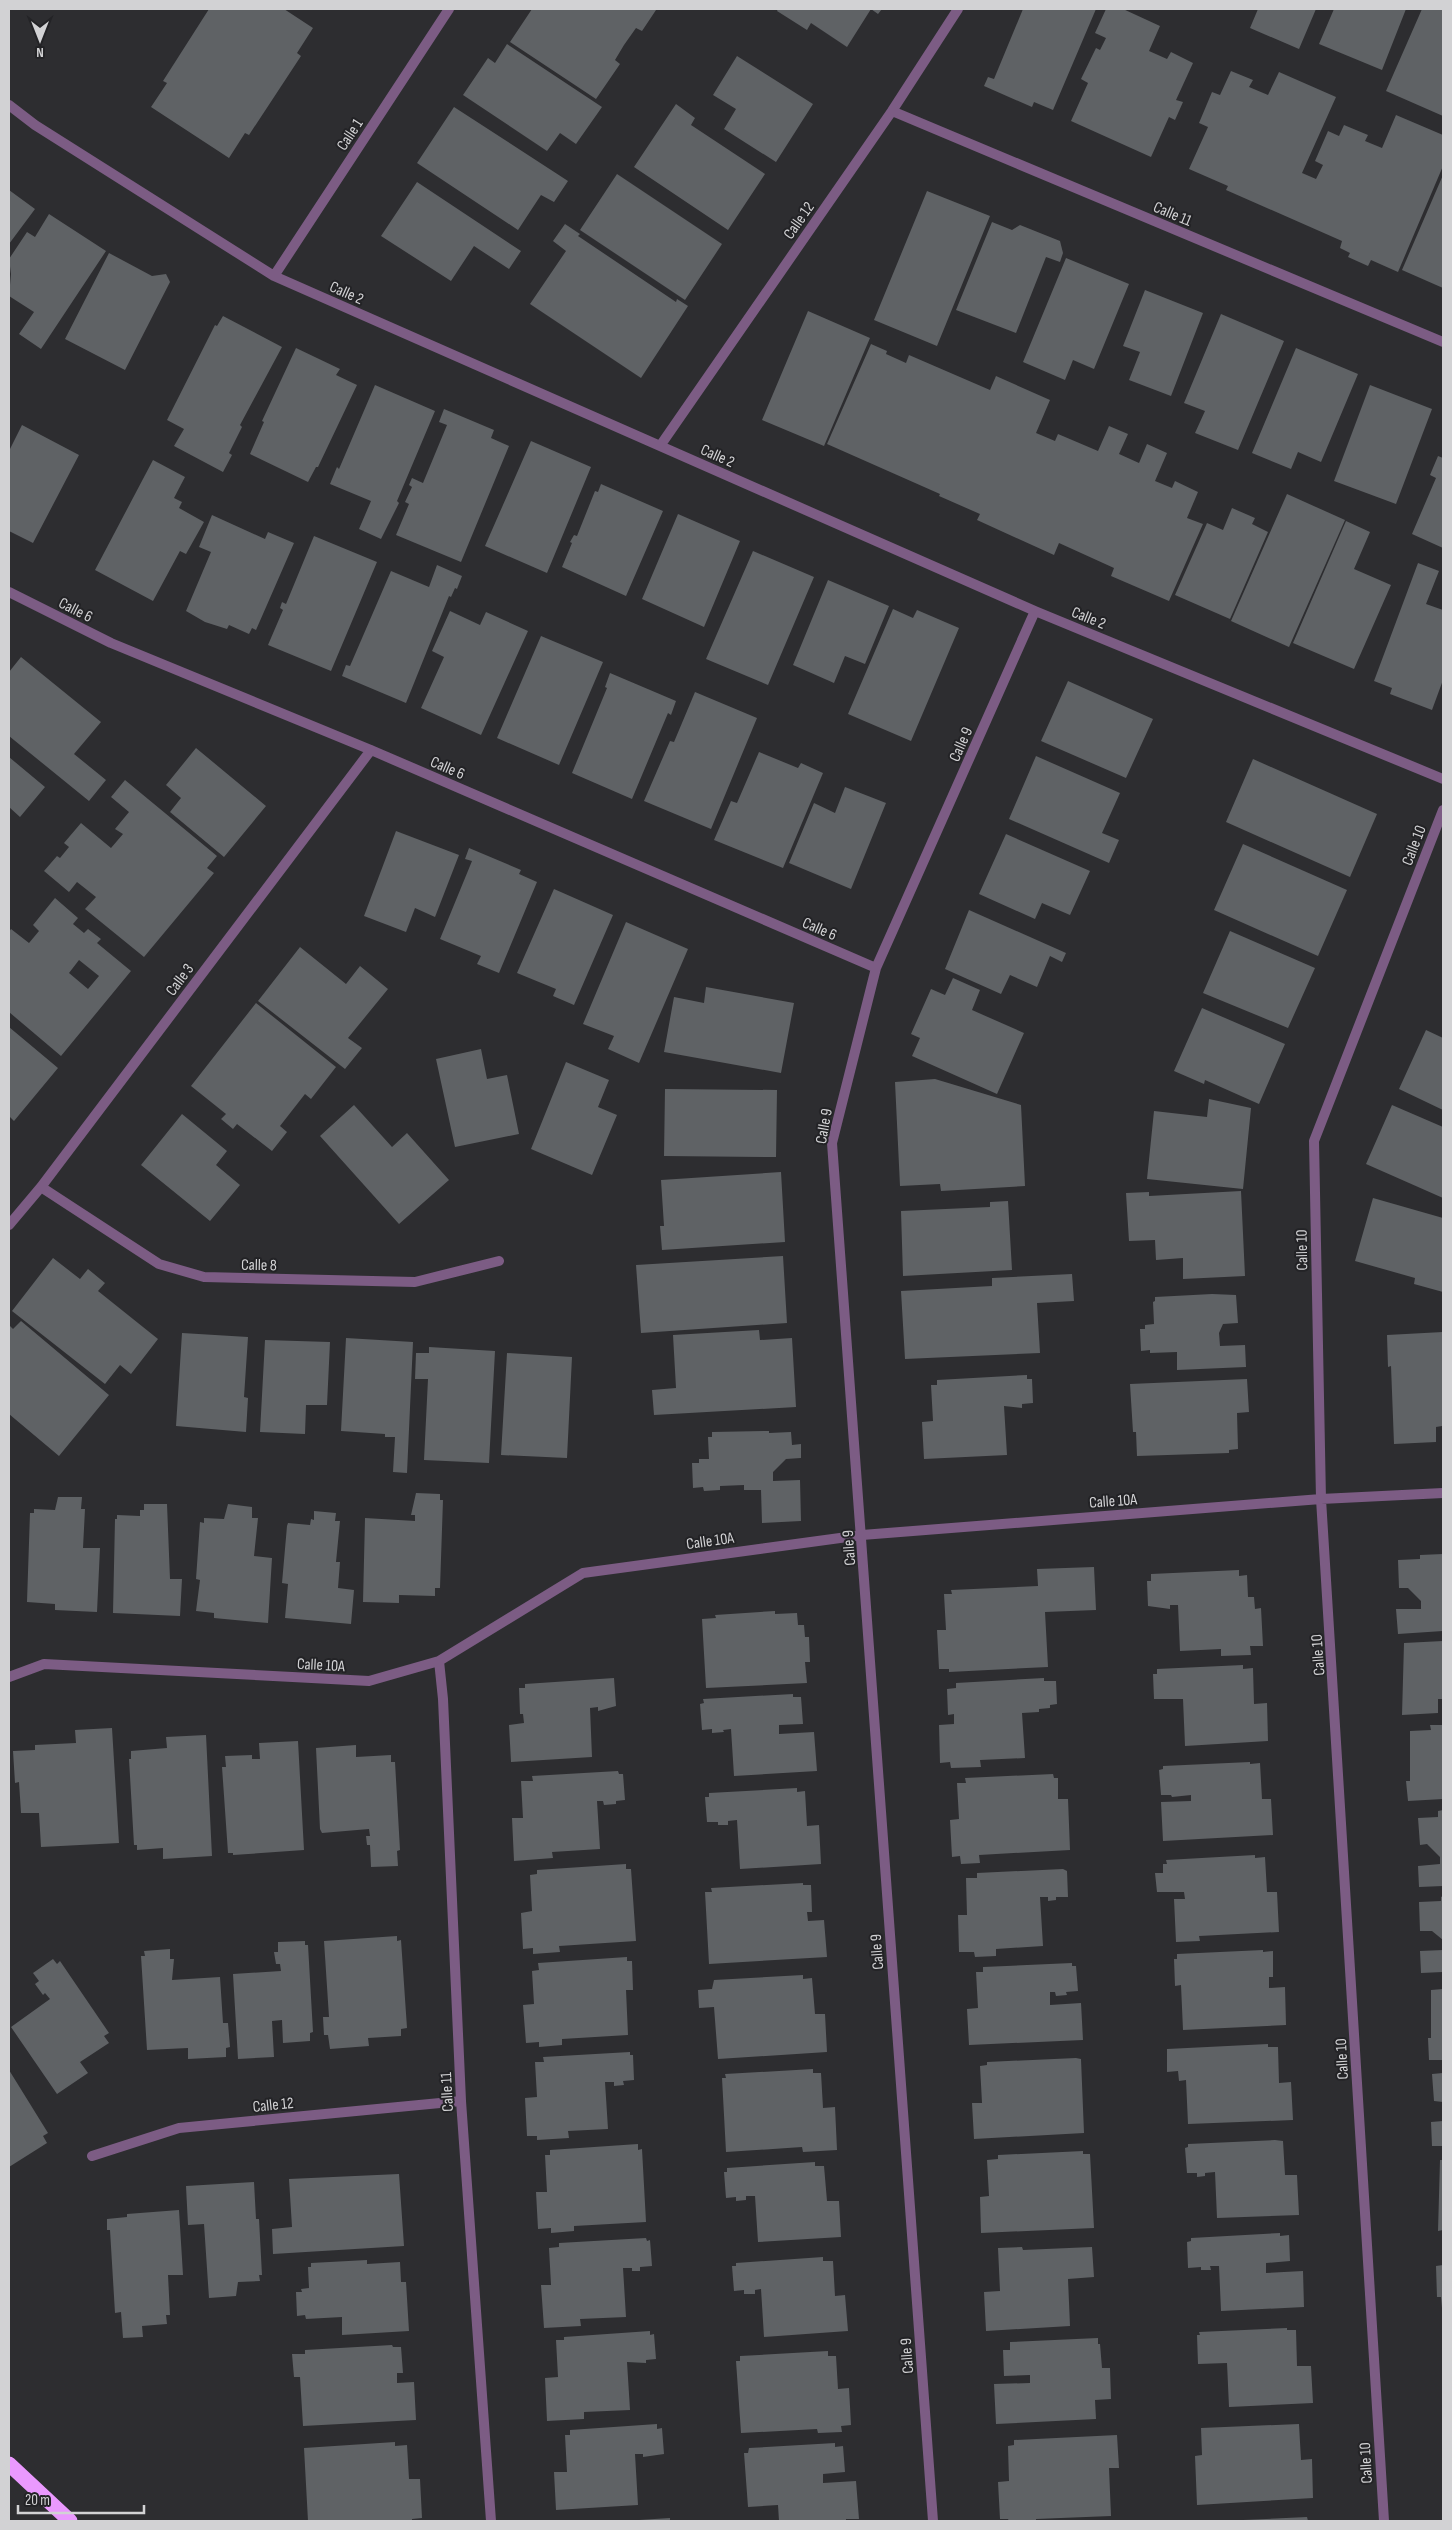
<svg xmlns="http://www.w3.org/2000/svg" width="1452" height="2530" viewBox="0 0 1452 2530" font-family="'Sofia Sans Condensed',sans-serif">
<rect width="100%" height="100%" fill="#2d2d30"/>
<path fill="#5f6265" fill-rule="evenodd" d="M209 9H284L313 28 297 53 301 56 249 135 245 133 229 158 151 107 167 83 163 81Z
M532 9H654L656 10 642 31 636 28 624 45 615 60 620 64 596 99 510 42Z
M778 9H882L878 14 871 9 847 47 811 23 807 30 777 11Z
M1023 9H1096L1053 110 1034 102 1032 107 984 86 988 77 994 79Z
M1106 9H1123L1160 26 1149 51 1167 59 1171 52 1193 63 1176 100 1183 102 1175 120 1169 117 1151 157 1071 121 1088 83 1081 79 1096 48 1100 50 1106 38 1095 33Z
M1258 9H1316L1299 49 1250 28Z
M1334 9H1406L1382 70 1319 44Z
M1422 9H1443V116L1386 91Z
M507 44 602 107 576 144 560 133 547 151 463 95 488 58 495 63Z
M737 56 813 104 776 162 724 129 736 109 713 95Z
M1231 71 1253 80 1249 87 1268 95 1279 72 1336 97 1302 173 1316 179 1323 165 1315 161 1328 131 1339 136 1344 125 1368 135 1365 141 1382 148 1396 115 1443 135V166L1398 272 1371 260 1368 266 1348 257 1350 253 1340 248 1342 241 1226 190 1228 186 1189 169 1208 127 1199 123 1212 92 1220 95Z
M676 104 695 118 691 125 765 174 728 230 634 167Z
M454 107 568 181 554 202 541 195 518 230 417 163Z
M617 174 722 244 685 300 580 230Z
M1443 175V288L1402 270Z
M417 182 521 251 509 269 474 246 451 281 381 236Z
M9 190 35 209 9 244Z
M927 191 990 216 937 346 874 320Z
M49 214 106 251 41 349 19 334 34 312 9 296 11 274 9 259 27 232 35 237Z
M992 222 1012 230 1020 225 1060 241 1063 253 1060 262 1046 257 1016 333 956 310Z
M565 224 580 234 578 236 676 302 677 299 688 306 641 378 530 304 566 251 553 241Z
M109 253 152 276 166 274 170 282 125 370 65 339Z
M1066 258 1129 284 1094 369 1073 360 1065 380 1023 362Z
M1145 290 1203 313 1171 396 1129 380 1140 352 1123 346Z
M808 311 870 338 824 446 762 420Z
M1221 314 1284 341 1238 450 1195 433 1205 411 1184 403Z
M223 316 282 347 240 425 242 427 229 453 232 455 223 472 174 446 184 429 167 420 215 325 217 326Z
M871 344 887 351 886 354 906 363 909 355 990 390 996 376 1050 400 1036 433 1055 441 1058 434 1098 451 1109 426 1128 434 1119 454 1139 463 1147 444 1167 453 1155 481 1172 488 1175 481 1198 492 1187 518 1203 524 1169 601 1111 576 1114 568 1059 543 1054 555 977 520 980 514 939 496 940 494 827 444Z
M296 348 340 369 336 375 357 385 318 467H316L308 482 250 454 264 422 262 421Z
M1296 348 1358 374 1321 462 1298 452 1291 469 1252 453Z
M375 385 435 411 397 501 399 503 381 539 359 529 371 501 330 484 337 467 339 469Z
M1370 385 1432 409 1396 504 1334 481Z
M444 409 494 430 491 438 509 446 461 562 396 535 409 504 405 502 412 487 409 485 412 478 423 483 447 425 439 422Z
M22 425 79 455 33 543 9 531V451Z
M531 441 591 467 547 573 485 546Z
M1438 456 1443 458V548L1412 534 1436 478 1430 475Z
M153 460 185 477 174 498 182 502 179 508 204 522 186 554 180 551 153 601 95 570Z
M601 484 663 511 626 596 562 567 572 543 570 542 574 535 577 536 595 491 598 492Z
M1287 494 1345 520 1289 647 1231 621Z
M1232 508 1255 518 1252 524 1268 532 1230 619 1175 595 1207 523 1223 530Z
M678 514 740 541 704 627 642 599Z
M212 515 265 539 268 532 294 543 256 630 252 628 249 634 229 625 227 629 205 622 186 611 211 552 199 547Z
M1346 521 1370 532 1354 569 1391 585 1354 669 1293 643Z
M314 536 377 562 331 671 268 645 283 610 280 608 282 602 286 604Z
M753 551 814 577 768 685 706 659Z
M1418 563 1439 571 1426 604 1443 610V680L1432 710 1390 694 1392 688 1374 681Z
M437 565 462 576 457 589 455 588 451 597 449 596 406 703 342 676 346 665 350 666 391 571 429 587Z
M828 580 889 606 865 664 845 656 834 683 793 665Z
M893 609 913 618 917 610 959 628 911 741 848 714Z
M450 611 480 625 486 612 528 631 481 735 421 708 444 657 432 651Z
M541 636 603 662 559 765 497 738Z
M21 657 101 722 74 754 106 780 89 801 9 736V672Z
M610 673 676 701 671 715 668 713 632 799 572 773 607 688 605 687Z
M1068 681 1153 719 1126 778 1041 741Z
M695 692 757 718 711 829 644 801 670 741 674 742Z
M196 748 266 806 224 857 170 812 181 798 166 785Z
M759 752 798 768 801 763 823 773 783 868 714 840 731 801 737 803Z
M1036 756 1120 793 1102 833 1119 840 1109 863 1009 819Z
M9 757 45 787 20 817 9 807Z
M1253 759 1377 814 1350 877 1226 822Z
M125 780 217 856 207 868 214 873 144 957 85 909 96 897 77 882 69 892 44 871 57 856 60 858 69 847 64 843 81 823 111 848 123 834 115 829 129 812 111 797Z
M845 787 886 803 851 889 789 863 814 803 835 813Z
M396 831 459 855 435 917 415 908 406 932 364 916Z
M1006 834 1090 871 1070 915 1042 903 1035 919 979 894Z
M1243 844 1347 890 1318 956 1214 910Z
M469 848 521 870 519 874 537 882 499 973 477 964 481 956 440 939 472 861 465 859Z
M554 889 613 915 574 1005 553 996 556 989 517 973Z
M55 898 78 918 73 924 84 933 88 929 101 939 97 943 131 971 61 1056 9 1012V932L11 929 29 943 39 931 33 925ZM79 960 99 976 88 989 69 973Z
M969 910 1066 953 1062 962 1050 956 1037 987 1010 975 1001 994 945 969Z
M626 922 688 949 639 1063 608 1049 614 1036 583 1024Z
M1230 931 1315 968 1288 1028 1203 993Z
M300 947 346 984 360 966 388 989 348 1038 362 1048 345 1069 258 1001Z
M953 978 980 990 972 1010 1024 1033 997 1094 912 1056 920 1038 911 1034 931 989 945 995Z
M706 987 794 1003 781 1073 664 1052 674 997 704 1003Z
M256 1003 336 1067 311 1099 305 1094 280 1126 287 1132 272 1151 237 1124 233 1129 221 1119 226 1114 191 1086Z
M1202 1008 1285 1044 1259 1104 1205 1080 1204 1084 1174 1071Z
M9 1027 58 1068 14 1121 9 1116Z
M1426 1030 1443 1038V1110L1399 1089Z
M481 1049 487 1079 507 1075 519 1134 455 1147 436 1059Z
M566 1062 609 1080 598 1107 617 1115 592 1175 531 1149Z
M935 1079 1021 1105 1025 1186 941 1191 940 1184 900 1186 895 1082Z
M665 1089 777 1090 776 1157 664 1156Z
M1209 1099 1251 1108 1243 1189 1147 1179 1154 1111 1207 1117Z
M354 1105 392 1147 407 1133 449 1180 399 1224 320 1136Z
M1392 1105 1443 1127V1198L1366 1164Z
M182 1114 227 1151 216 1165 240 1185 210 1221 141 1165Z
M781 1172 785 1242 662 1250 660 1226H664L661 1180Z
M1241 1191 1245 1276 1183 1279V1258L1156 1260 1155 1240 1129 1241 1126 1193 1149 1192V1196Z
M1373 1198 1443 1218V1292L1414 1284 1415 1278 1355 1261Z
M1008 1201 1012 1270 903 1276 901 1211 990 1207V1202Z
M783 1256 787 1323 641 1333 636 1265Z
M53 1258 80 1279 88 1269 105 1283 98 1291 158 1339 131 1374 120 1365 105 1384 12 1311Z
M1072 1274 1074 1301 1037 1303 1040 1353 905 1359 901 1291 992 1286V1278Z
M1212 1294 1236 1295 1238 1323 1223 1324 1219 1333 1220 1346 1245 1345 1246 1367 1177 1370V1352L1150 1353V1350L1141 1351 1140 1329H1145V1325L1154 1324 1153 1302 1155 1301V1297Z
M21 1321 109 1395 59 1456 9 1414V1325L13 1329Z
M759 1330 760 1340 792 1338 796 1407 654 1415 652 1390 676 1388 673 1335Z
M1443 1332V1430L1442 1426 1436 1427V1442L1394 1444 1391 1366 1388 1367 1387 1335Z
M182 1333 248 1337 244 1397 248 1398 246 1432 176 1426Z
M346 1338 413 1342 407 1473 393 1472 395 1437H385V1434L341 1431Z
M265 1340 330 1342 327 1405H306L305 1434 260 1432Z
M429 1347 495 1351 489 1463 424 1460 428 1379H415L416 1353H429Z
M507 1353 572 1357 567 1458 501 1455Z
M1027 1375V1379H1032L1033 1403 1022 1404V1408L1004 1406 1007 1455 924 1459 922 1422 933 1421 931 1385H937V1380Z
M1247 1379 1249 1412 1237 1413 1238 1449 1229 1450V1453L1137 1456 1136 1432H1133L1130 1384Z
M769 1431V1433L791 1432 792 1445 801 1444V1458L786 1459 773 1472V1481L800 1480 801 1521 762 1523 761 1490H744V1485L720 1486V1490L704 1491 703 1487 693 1488 692 1463H699V1459H709L708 1437H712V1432Z
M416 1493 440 1494V1500H443L440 1588H435V1596L399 1595V1603L363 1602 365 1518 415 1521V1515H411Z
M58 1497H82L81 1509H85L83 1548H100L97 1612 55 1610V1604L27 1602 30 1513H34V1509L55 1510Z
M144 1504H167L170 1579H182L180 1616 113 1613 115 1519H117V1515L140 1516V1510H144Z
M228 1504 252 1507V1518H258L254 1556 272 1558 268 1623 214 1618V1613L196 1611 200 1580 196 1579 200 1522 204 1523V1518L224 1519Z
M314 1511 336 1513 335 1521H340L336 1562H340L338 1588 354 1590 351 1624 285 1618 288 1584 282 1583 287 1526 288 1523 310 1525 311 1519 314 1520Z
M1443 1554V1631L1398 1634 1396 1609H1421V1601L1408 1588H1399L1398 1560 1420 1559V1555Z
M1094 1567 1096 1610 1045 1612 1048 1667 949 1672V1669H939L937 1630H946L944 1594H952L951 1590 1038 1586 1037 1569Z
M1239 1570V1576L1247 1575 1248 1597H1254L1255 1609 1261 1608 1263 1646H1250L1251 1655 1221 1656V1649L1180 1651 1178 1605H1170V1609L1148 1606 1147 1581H1151V1574Z
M775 1611V1614L797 1613 798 1625H804L805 1637H809L810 1662H805L807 1683 706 1688 702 1619 716 1618 715 1615Z
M1443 1641V1699H1438V1713L1402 1715 1404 1643Z
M1243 1665V1669L1253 1668 1254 1704 1267 1703 1268 1741 1185 1746 1183 1699H1154L1153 1674H1157V1669Z
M614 1678 616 1706 598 1711V1707L590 1708 592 1757 511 1762 509 1725 524 1723 523 1714H520L519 1688H525V1684Z
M1044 1678V1681H1056L1057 1704 1050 1705V1708L1039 1709V1712L1022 1713 1025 1758 980 1760 981 1767 951 1768 950 1762 940 1763 939 1725 954 1724V1714L948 1715 947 1689 956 1688V1683Z
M793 1694V1697H801L803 1724 779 1725V1734L814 1732 817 1771 734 1776 731 1729 723 1730 724 1732 712 1733V1729L702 1730 700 1704 704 1703 703 1699Z
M1430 1725H1443V1799L1408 1801 1406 1781H1410V1731L1431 1730Z
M112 1728 119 1843 41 1847 39 1813H21L19 1782 15 1783 13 1751 35 1750V1745L76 1743 75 1730Z
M206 1735 212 1856 163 1859V1848L137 1850V1845H134L129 1759H131V1751L167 1748 166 1737Z
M298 1741 304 1850 233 1855V1853H228L222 1767H226L225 1756 252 1755V1759H260L259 1743Z
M356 1745V1757L391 1755V1762H395L400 1850 397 1851 398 1866 371 1867 370 1845H367L366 1836H370L369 1829 322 1833 320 1829 316 1748Z
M1250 1762V1764L1260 1763 1262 1799H1271L1273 1835 1163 1841 1161 1802 1191 1801V1795L1172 1797 1171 1795H1161L1159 1770 1163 1769V1766Z
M618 1771 619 1774H623L625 1800 616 1801V1804L604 1805 603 1801H597L600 1849 552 1852 553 1858 514 1861 512 1818H523L521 1781H533L532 1776Z
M1053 1774 1054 1778H1058V1799H1068L1070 1850 979 1855 980 1863 961 1864 960 1856 952 1857 950 1820 959 1819 957 1783H966L965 1778Z
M797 1788V1792L805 1791 807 1826 819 1825 821 1864 740 1869 737 1820 728 1821V1825H718V1822H707L705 1797H709V1793Z
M1443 1810V1886L1419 1887 1418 1866 1440 1864V1857L1427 1844 1420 1845 1418 1818 1438 1817V1811Z
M1255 1855V1858L1265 1857 1267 1892H1277L1279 1932 1199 1936 1200 1941 1176 1942 1174 1899H1185L1184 1892H1157L1155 1873H1163V1864H1167L1166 1860Z
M626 1864V1869H631L636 1941 559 1946 560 1952 533 1954V1948L523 1949 521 1913 532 1911 530 1875 537 1874V1870Z
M1063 1869 1067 1871 1068 1897H1056V1900L1048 1901V1897H1040L1043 1946 996 1949V1956L975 1957 974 1952H959L958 1915H967L966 1878H977V1873Z
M803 1883V1885H811L812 1912H807L808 1921 824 1920 827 1957 709 1964 705 1892H712L711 1888Z
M1443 1896V1940L1432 1931H1420L1419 1902 1441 1901V1897Z
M397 1936V1941L401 1940 407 2028 401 2029V2036L368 2038 369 2046 330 2049 328 2035H324L323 2017H329L324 1941Z
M305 1941V1945H308L313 2032 310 2033V2041L283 2043 282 2020 272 2021 274 2057 238 2059 233 1974 281 1971 280 1964H276L274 1952H278V1942Z
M170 1949V1959H174L172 1980 220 1977 223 2023H228L230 2047 226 2048V2057L188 2059V2048L147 2050 141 1956H145L144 1951Z
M1263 1950V1952L1273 1951V1977H1269V1988L1285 1987 1286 2025 1183 2030 1181 1985 1175 1986 1174 1959H1177V1954Z
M1443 1950V1972L1421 1973 1420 1951Z
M627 1957V1961H632L633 1990H626L628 2035 562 2039V2045L539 2047V2042L526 2043 523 2005 534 2004 532 1971 539 1970 538 1963Z
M53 1959 57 1964 60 1961 109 2033 104 2036 109 2043 80 2062 88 2073 57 2094 11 2027 50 1999 45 1993 43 1995 35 1984 39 1981 33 1973Z
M1072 1963V1966H1076L1078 1991 1066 1992 1067 1995 1056 1996 1055 1992H1050V2005L1081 2003 1083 2040 969 2045 967 2009 978 2008 976 1972H983V1967Z
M803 1975V1979L812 1978 815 2014H825L827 2052 718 2059 714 2007 699 2008 698 1990 712 1989 714 1980Z
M1443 1989V2060H1429L1428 2038H1431V1990Z
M1268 2044V2047H1278L1279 2083 1291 2082 1293 2120 1188 2124 1186 2080 1179 2081 1178 2071 1167 2072V2049Z
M630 2052V2055H633L634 2080 623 2081 624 2085 614 2086V2082H605L608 2129 568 2131 569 2138 537 2140V2136H527L525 2098 537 2097 535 2062H544L543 2057Z
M1076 2058 1081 2059 1084 2133 974 2139 972 2103H982L980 2066 987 2065V2062Z
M813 2069V2073H821L823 2108 835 2107 837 2150 803 2152 802 2147 726 2152 722 2078H726L725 2074Z
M9 2070 48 2133 43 2136 47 2143 9 2167Z
M1443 2073V2102L1434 2101 1432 2074Z
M1443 2121V2146H1432L1431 2122Z
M1275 2140 1283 2141 1285 2175H1297L1299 2215 1217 2218 1215 2172 1205 2173V2176L1197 2177V2173H1187L1185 2148 1188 2147V2144Z
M638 2144V2150L642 2149 646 2222 574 2226V2231L551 2233V2228L538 2229 536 2192H547L545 2155H550V2150Z
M1083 2151V2154H1090L1094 2228 981 2233 980 2197 989 2196 987 2160 998 2159V2155Z
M1440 2160H1443V2230L1438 2231Z
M815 2162V2166H824L827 2201H839L841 2237 758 2242 755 2196H746V2200L736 2201V2197L726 2198 724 2172H727V2168Z
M399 2174 404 2246 273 2254 272 2229 292 2227 289 2179Z
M254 2182 256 2219H259L262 2275H259L260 2281 238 2282 236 2296 209 2298 204 2224 188 2225 186 2186Z
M179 2210 183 2275H168L170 2315H166L167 2324 142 2326 143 2337 123 2338 121 2312 115 2313 110 2230H107V2219L127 2217V2214Z
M1280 2233V2236L1289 2235 1290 2261 1266 2263V2273L1303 2271 1304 2307 1221 2311 1219 2266H1210L1211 2270H1201V2267L1188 2268 1187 2242 1191 2241V2238Z
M646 2238 647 2241 650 2240 652 2266 640 2267V2271H632V2268H623L626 2317 580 2319 581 2326 544 2328 541 2285H551L549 2248 559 2247V2243Z
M1022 2247 1023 2250 1092 2247 1094 2277 1068 2279 1070 2326 986 2331 984 2292 1000 2291 998 2248Z
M823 2257V2261H833L835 2296 845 2295 848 2331 764 2337 761 2289 755 2290V2294H744V2290L734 2291 732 2266H736V2263Z
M367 2260V2264L400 2262 401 2282H406L409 2331 342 2335V2317L306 2319 305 2315 297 2316 296 2292H302L301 2289 309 2288 308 2267H311V2263Z
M1443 2265V2308H1442L1441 2297H1437L1436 2266Z
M1287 2328V2330H1296L1297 2366H1311L1313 2403 1229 2407 1227 2363 1198 2364 1197 2335H1200L1199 2332Z
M650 2331V2335L654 2334 656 2359 646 2360V2363L627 2362 630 2410 584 2412V2419L547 2421 545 2378 558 2377 556 2340H564V2337Z
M1098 2338V2344H1100L1102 2368H1110L1111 2399 1095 2400 1096 2419 996 2424 994 2384 1030 2383V2375L1004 2376 1003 2350H1010V2342Z
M392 2345 393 2347H401L403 2373H397V2383L414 2382 416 2420 303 2426 300 2377H294L292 2354H305V2350Z
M828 2351V2356H836L838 2389 849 2388 851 2425 841 2426 842 2432 818 2433 817 2429 741 2433 736 2361H740V2356Z
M657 2424V2429L662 2428 664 2454 643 2457V2454H635L638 2505 556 2510 554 2472H567L565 2435H570V2430Z
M1299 2424 1301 2460 1312 2459 1313 2498 1197 2505 1195 2456 1202 2455 1201 2428Z
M1117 2435 1119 2468H1109L1111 2516 1036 2519V2521H1009L1008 2519H1000L998 2482 1009 2481 1008 2446 1014 2445V2440Z
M395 2442V2446L407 2445 409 2479H420L422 2518 412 2519V2521H308L304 2448Z
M835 2443V2447L843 2446 845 2472 823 2474V2483L856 2481 859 2519H846V2521H779L778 2505 748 2507 744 2453H748L749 2448Z
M1307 2517 1308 2521H1243V2520Z
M670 2518V2521H639V2520Z"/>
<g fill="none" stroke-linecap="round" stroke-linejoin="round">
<path stroke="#7c5c84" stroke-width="10" d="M9 105 35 125 274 276 1035 611 1443 779
M892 111 1443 342
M274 276 449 9
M660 446 892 111 958 9
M9 592 111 643 371 750 876 968
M41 1187 159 1264 204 1277 415 1282 499 1261
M9 1225 41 1187 371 750
M439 1661 443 1699 461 2101 491 2521
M9 1677 44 1664 369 1681 439 1661 583 1573 862 1535 1321 1499 1443 1493
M92 2156 179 2128 461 2101
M933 2521 832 1143 876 968 1035 611
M1384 2521 1321 1499 1314 1141 1443 810"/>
<path stroke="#ea99fe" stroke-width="15" d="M9 2464 70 2521"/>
</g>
<g text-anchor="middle" stroke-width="4" stroke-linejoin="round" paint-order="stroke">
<g font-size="16" fill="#d2d2d4" stroke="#232326">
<text transform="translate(349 134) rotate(-57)" y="6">Calle 1</text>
<text transform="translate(1173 213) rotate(23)" y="6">Calle 11</text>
<text transform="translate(798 220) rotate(-55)" y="6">Calle 12</text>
<text transform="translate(347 292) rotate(24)" y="6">Calle 2</text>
<text transform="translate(718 455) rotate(24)" y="6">Calle 2</text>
<text transform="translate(76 609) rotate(27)" y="6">Calle 6</text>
<text transform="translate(1089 617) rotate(22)" y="6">Calle 2</text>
<text transform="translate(960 744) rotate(-66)" y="6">Calle 9</text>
<text transform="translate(448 767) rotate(23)" y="6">Calle 6</text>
<text transform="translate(1413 845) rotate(-69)" y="6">Calle 10</text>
<text transform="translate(820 928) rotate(23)" y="6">Calle 6</text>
<text transform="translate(179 979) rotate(-53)" y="6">Calle 3</text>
<text transform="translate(823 1126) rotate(-80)" y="6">Calle 9</text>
<text transform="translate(1301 1250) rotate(-91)" y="6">Calle 10</text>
<text transform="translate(259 1264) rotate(1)" y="6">Calle 8</text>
<text transform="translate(1113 1500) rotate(-4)" y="6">Calle 10A</text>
<text transform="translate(710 1540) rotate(-8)" y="6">Calle 10A</text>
<text transform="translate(848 1548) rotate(-94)" y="6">Calle 9</text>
<text transform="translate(1317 1655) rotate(-94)" y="6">Calle 10</text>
<text transform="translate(321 1664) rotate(3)" y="6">Calle 10A</text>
<text transform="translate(876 1952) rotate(-94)" y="6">Calle 9</text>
<text transform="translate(1341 2059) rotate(-93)" y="6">Calle 10</text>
<text transform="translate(446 2092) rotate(-93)" y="6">Calle 11</text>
<text transform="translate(273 2104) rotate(-6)" y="6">Calle 12</text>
<text transform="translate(906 2356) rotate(-94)" y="6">Calle 9</text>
<text transform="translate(1365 2463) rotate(-93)" y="6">Calle 10</text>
</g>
</g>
<rect width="1452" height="2530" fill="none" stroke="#d2d2d4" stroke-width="20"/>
<g transform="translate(40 40) rotate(180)" stroke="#232326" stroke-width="4" paint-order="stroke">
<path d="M0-4L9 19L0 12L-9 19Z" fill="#d2d2d4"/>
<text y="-8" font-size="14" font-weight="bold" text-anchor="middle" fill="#d2d2d4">N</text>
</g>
<path d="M18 2505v8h126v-8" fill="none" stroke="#d2d2d4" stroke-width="2.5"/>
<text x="25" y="2505" font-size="15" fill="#d2d2d4" stroke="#232326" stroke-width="4" paint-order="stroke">20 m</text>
</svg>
